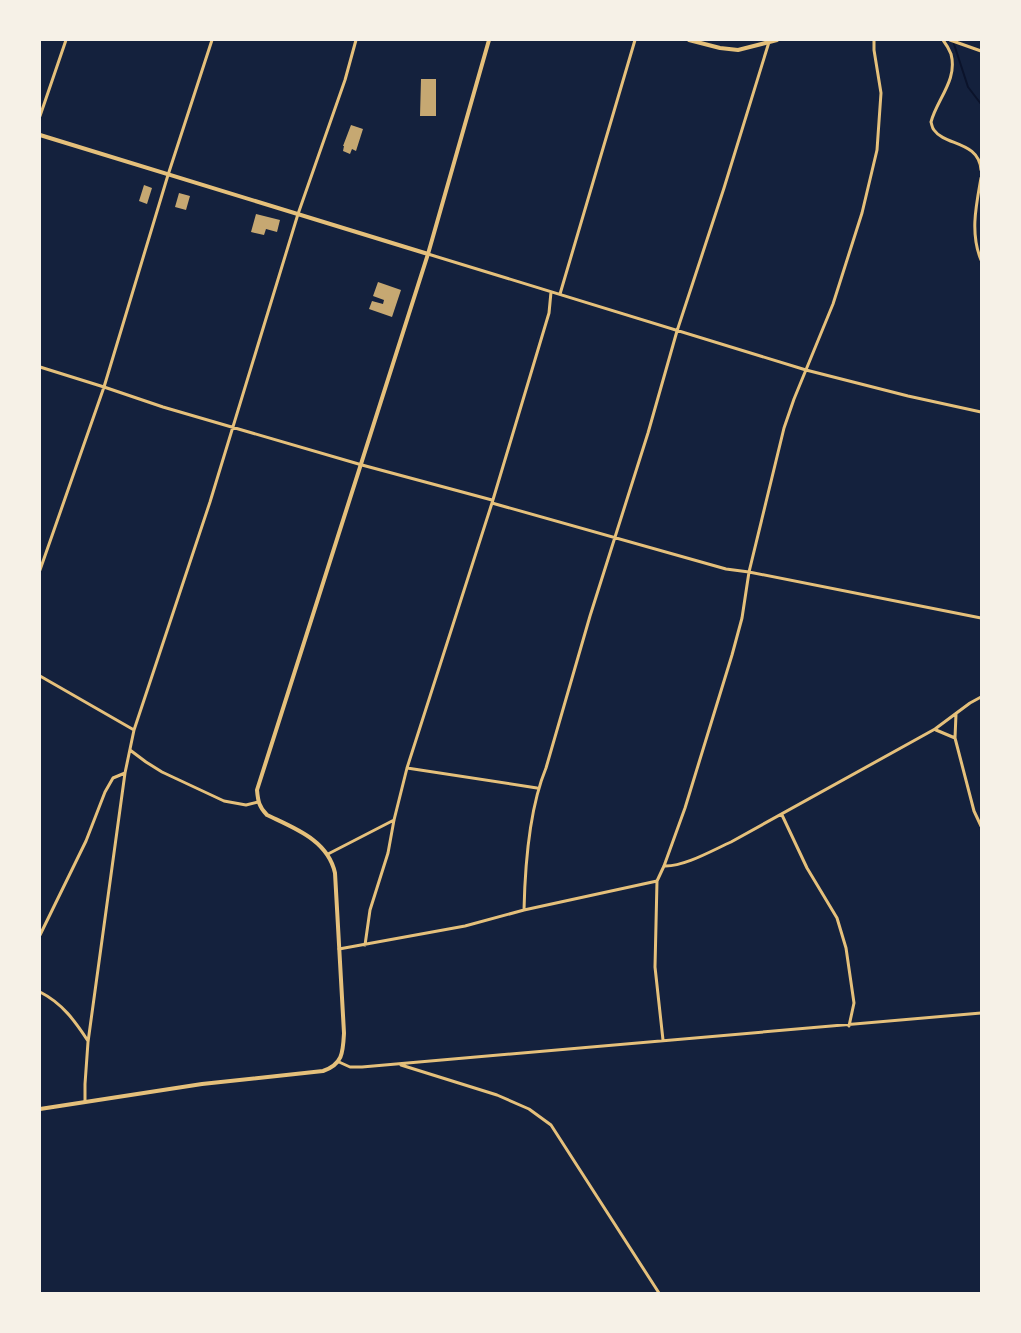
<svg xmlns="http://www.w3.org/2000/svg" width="1021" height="1333" viewBox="0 0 1021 1333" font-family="Barlow,sans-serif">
<rect width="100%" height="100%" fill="#14213d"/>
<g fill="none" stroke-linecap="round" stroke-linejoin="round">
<path stroke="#0b132b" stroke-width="2" d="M953 41 968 87 981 104"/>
</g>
<path fill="#c6a872" d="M421 79H436V116H420Z
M351 125 363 129 356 151 352 149 350 154 343 151 344 146H343Z
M144 185 152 188 147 204 139 201Z
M179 193 190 196 186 210 175 207Z
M256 214 280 220 277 232 266 229 264 235 251 232Z
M378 282 401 290 392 317 369 309 372 301 383 304 384 300 373 296Z"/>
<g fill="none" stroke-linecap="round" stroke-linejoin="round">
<path stroke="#e5c07b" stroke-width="3" d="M943 40C946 44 949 49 951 54 958 80 937 99 931 122 932 125 932 128 934 130 945 146 979 141 981 170
M950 40 981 51
M40 116 66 40
M981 178C976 206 970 233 981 260
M428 254 806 370 908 396 981 412
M560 294 635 40
M40 367 104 387 163 407 362 465 492 500
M492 503 726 569 749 572 981 618
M40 570 104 387 168 175 212 40
M40 676 134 730
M936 730 955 738 974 811 981 826
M955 738 956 714
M130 750 146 762 162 772 224 801 246 805 258 802
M407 768 537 788
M782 815 807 868 837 918 846 948 854 1003 849 1026
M328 854 394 820
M664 866C684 867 713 850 731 842L935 729 970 703 981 697
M524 910C525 866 529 809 546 768L590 616 648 433 677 331 724 188 769 42
M40 935 86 841 105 792 113 778 125 773
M365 945 370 910 388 853 394 820 407 768 492 503 549 313 551 292
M339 949 465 926 524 910 657 881
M40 992C62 1003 75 1021 88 1041
M663 1040 655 967 657 881 664 866 685 808 732 655 742 618 749 572 784 428 794 399 833 304 862 213 877 150 881 93 874 50V40
M339 1062 350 1067H362L981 1013
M401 1065 497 1095 529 1109 551 1125 659 1293
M85 1101V1084L88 1042 125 773 134 730 210 502 298 214 345 80 356 40"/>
<path stroke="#e5c07b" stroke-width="4" d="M689 40 720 48 738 50 777 40
M40 135 428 254
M40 1109 202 1084 323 1071C343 1064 343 1052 344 1033L335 873C328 840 294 828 267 815 259 807 258 801 257 790L428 254 489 40"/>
</g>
<rect width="1021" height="1333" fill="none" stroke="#f6f1e7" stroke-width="82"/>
</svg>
